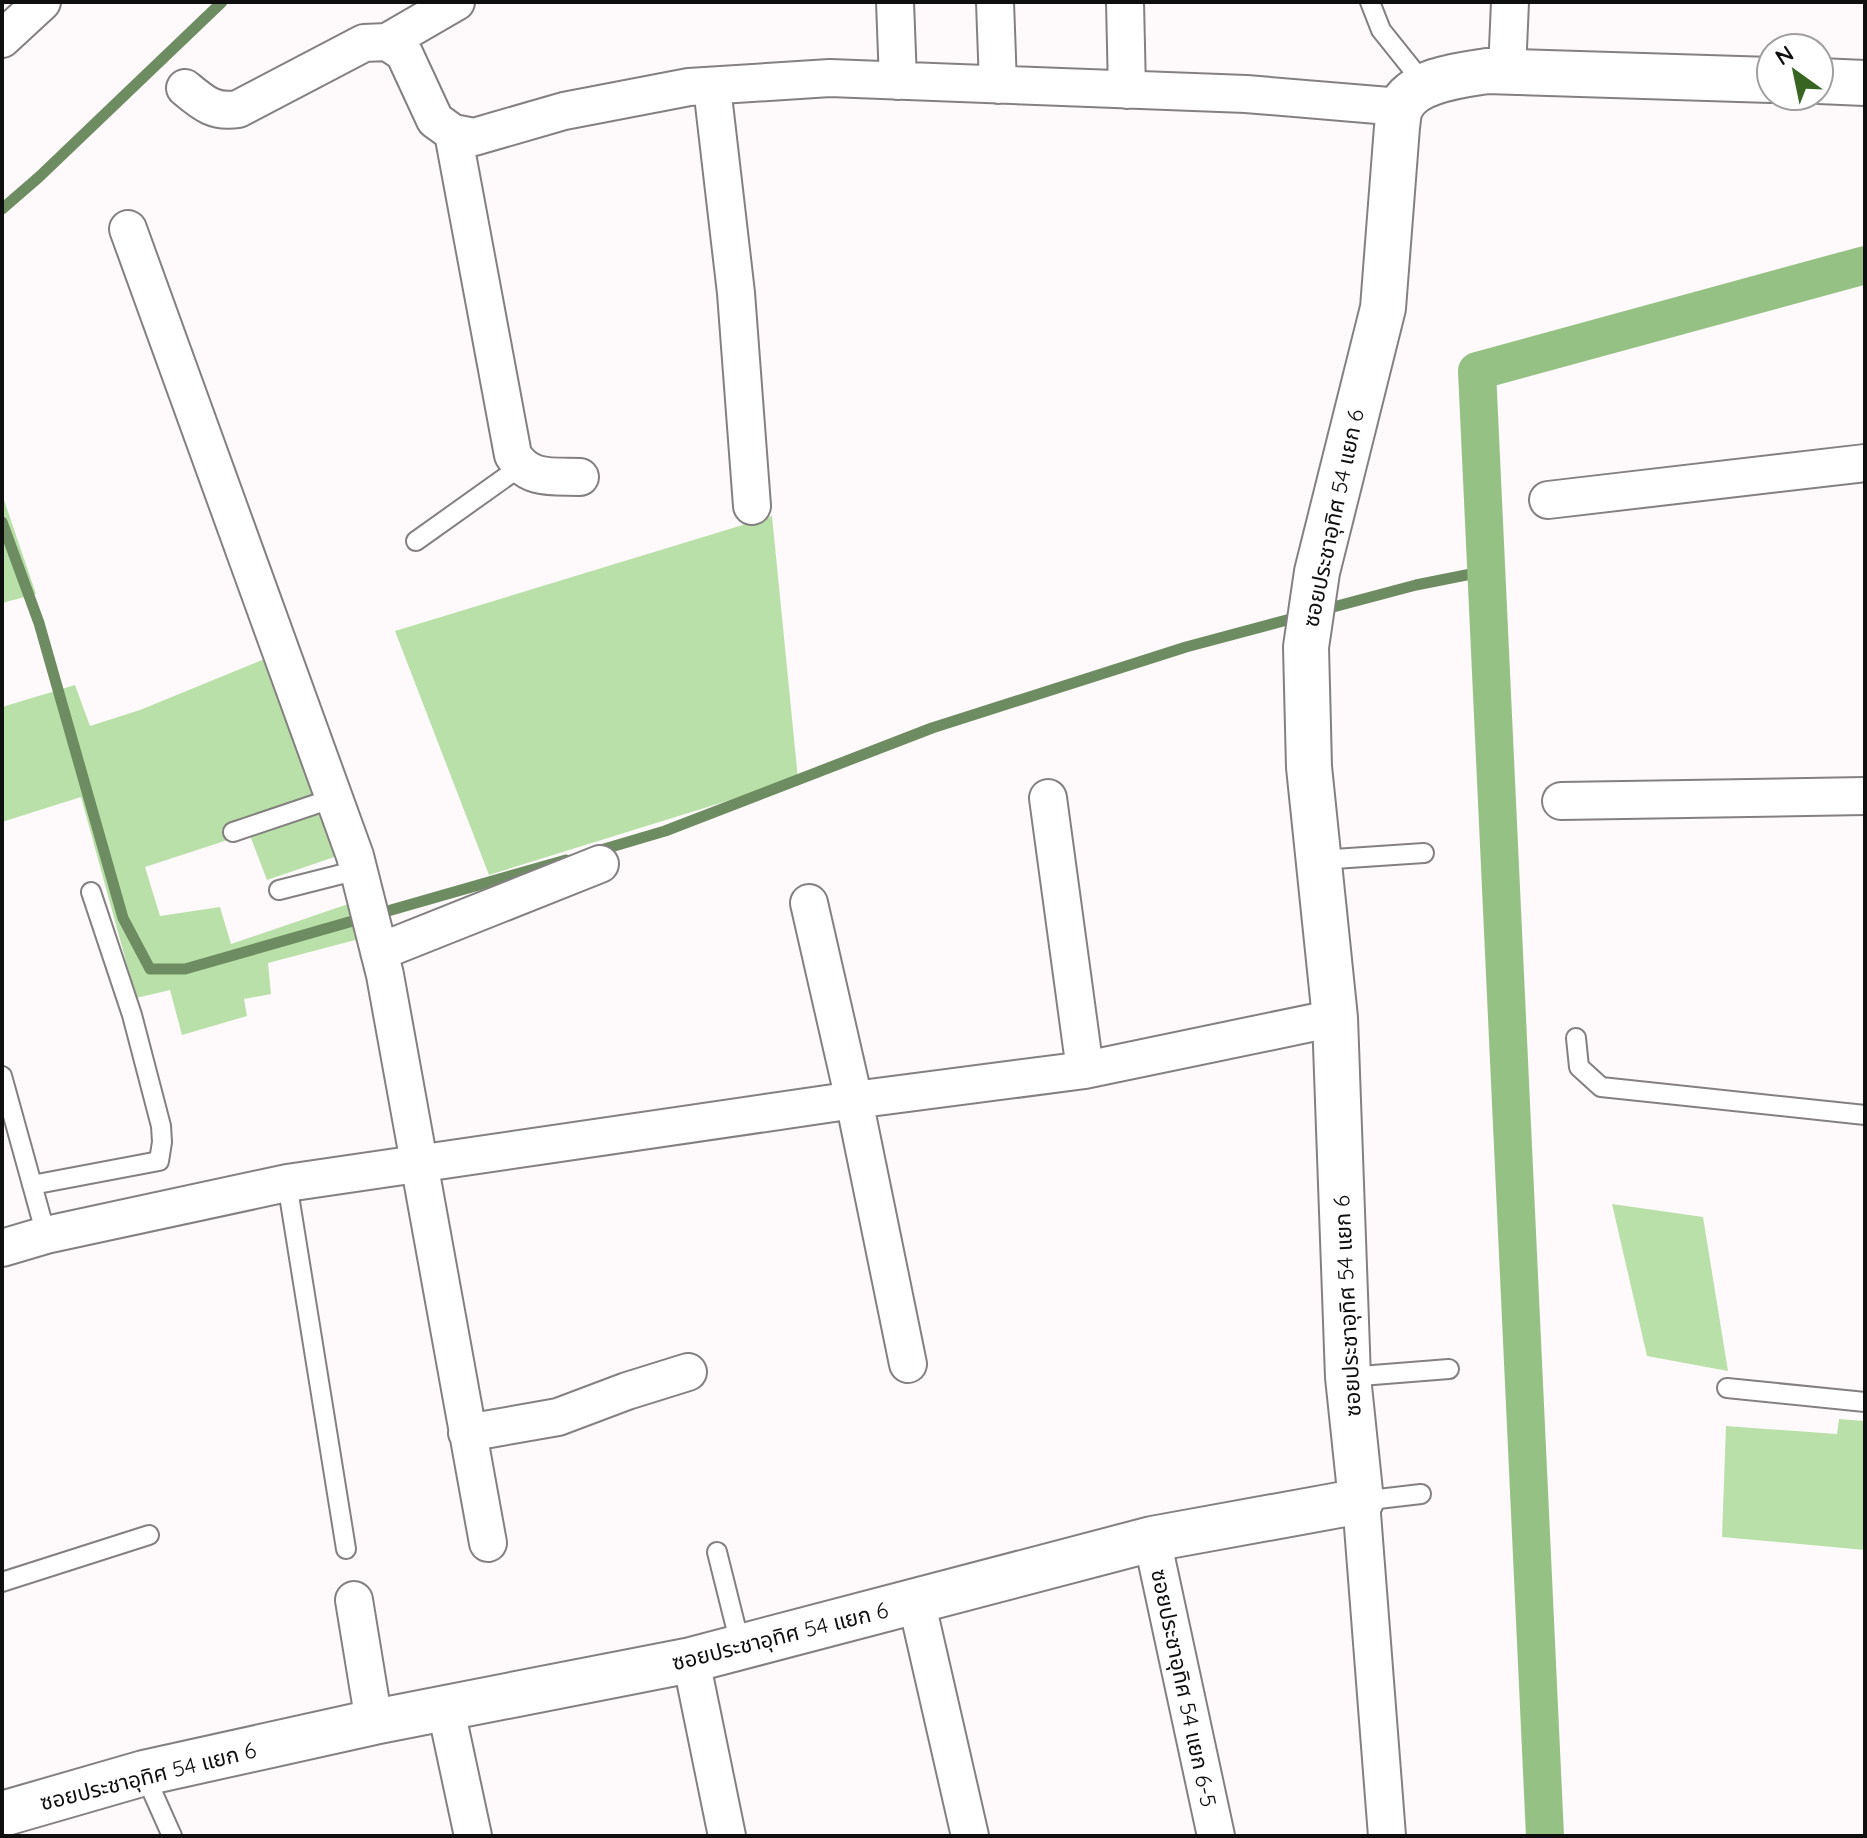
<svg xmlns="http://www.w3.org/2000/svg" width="1867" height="1838" viewBox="0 0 1867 1838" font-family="Quicksand,'Noto Sans Thai',sans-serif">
<rect width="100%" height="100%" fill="#fefafb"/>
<path fill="#b9e0a8" d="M2 494 36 594 2 603Z
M772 516 798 779 489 875 395 631Z
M272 656 346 853 267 880 249 833 145 867 160 916 220 907 231 944 354 902 363 938 268 963 271 994 244 999 247 1016 182 1035 170 990 136 998 81 797 2 822V707L75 685 90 726 140 710Z
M1612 1204 1703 1217 1728 1371 1647 1356Z
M1839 1419 1865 1421V1550L1722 1537 1726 1426 1837 1434Z"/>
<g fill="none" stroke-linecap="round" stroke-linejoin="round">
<path stroke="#6e8c61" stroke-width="11" d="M2 209 39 177 222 2
M2 522 39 623 123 918 150 969H185L566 860
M1322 610 1416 585 1486 571
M594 852 665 831 932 728 1186 647 1302 616"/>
<path stroke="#96c184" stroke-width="38" d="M1545 1836 1477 371 1865 265"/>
<g stroke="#848081" stroke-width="22">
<path id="service" d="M1370 2 1381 30 1425 85
M416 541 520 467
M233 832 334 798
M1319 860 1424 853
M279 890 358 870
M1576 1038 1579 1067 1601 1087 1865 1115
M2 1076 46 1235
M287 1183 346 1549
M32 1185 159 1161 162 1142 161 1126 132 1015 91 892
M1348 1377 1449 1369
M1727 1388 1865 1402
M1361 1501 1421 1494
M717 1552 741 1648
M2 1582 149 1535
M144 1773 172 1836"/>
</g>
<g stroke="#848081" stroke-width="40">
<path id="minor" d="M895 2 898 81
M995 2 998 85
M1125 2 1127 90
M2 39 42 2
M387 42 456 2
M1507 71 1510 2
M712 87 736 293 752 506
M185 88C203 103 214 113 238 109L364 43 387 42 404 53 435 120 453 133 474 137 564 111 689 87 830 78 1246 94 1401 107
M453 133 513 455C529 481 553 476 580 477
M128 229 355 856 385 975 488 1543
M1548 500 1865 463
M1048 798 1085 1070
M1561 801 1865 796
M809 903 854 1100 908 1364
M379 952 600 864
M2 1248 46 1235 287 1183 854 1100 1085 1070 1335 1018
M467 1433 558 1417 627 1391 688 1372
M1361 1501 1387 1836
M1152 1539 1216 1836
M354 1600 374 1722
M916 1600 970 1836
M691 1660 727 1836
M446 1710 473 1836"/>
</g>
<g stroke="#848081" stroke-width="48">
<path id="tertiary" d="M1819 81 1865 83
M2 1814 144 1773 374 1722 691 1660 1152 1539 1361 1501 1348 1377 1335 1018 1309 767 1306 647 1317 572 1383 308 1397 127C1398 121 1398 113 1401 107 1413 80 1461 75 1487 71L1771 80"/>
</g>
<use href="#service" stroke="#fff" stroke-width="18"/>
<use href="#minor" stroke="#fff" stroke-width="36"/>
<use href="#tertiary" stroke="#fff" stroke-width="44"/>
</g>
<g text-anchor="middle" stroke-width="8" stroke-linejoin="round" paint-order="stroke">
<g font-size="22" fill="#100f0f" stroke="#fff">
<text transform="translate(1333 518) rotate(-78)" y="8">ซอยประชาอุทิศ 54 แยก 6</text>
<text transform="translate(1347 1306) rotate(-93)" y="8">ซอยประชาอุทิศ 54 แยก 6</text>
<text transform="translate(780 1636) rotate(-14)" y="8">ซอยประชาอุทิศ 54 แยก 6</text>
<text transform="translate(1184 1688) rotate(78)" y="8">ซอยประชาอุทิศ 54 แยก 6-5</text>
<text transform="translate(148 1776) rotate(-14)" y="8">ซอยประชาอุทิศ 54 แยก 6</text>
</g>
</g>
<rect width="1867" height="1838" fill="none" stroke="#100f0f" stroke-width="8"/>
<g transform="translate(1795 72) rotate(327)"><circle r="38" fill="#ffffff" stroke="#9f9f9f" stroke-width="2"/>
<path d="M0-6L14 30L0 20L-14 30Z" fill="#396523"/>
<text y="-12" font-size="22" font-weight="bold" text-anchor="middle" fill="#100f0f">N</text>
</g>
</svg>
